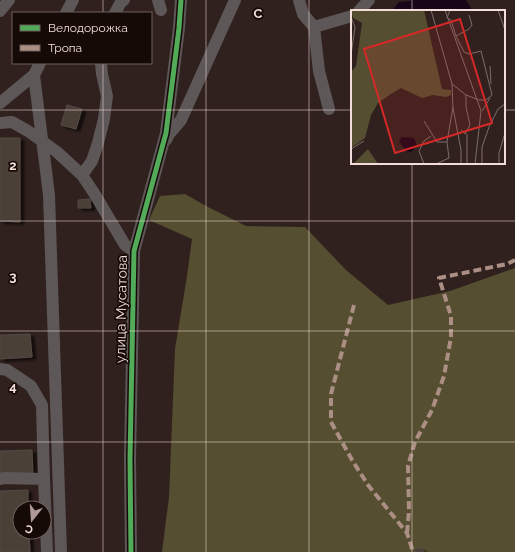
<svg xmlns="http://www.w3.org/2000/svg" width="515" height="552" viewBox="0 0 515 552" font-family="Raleway,sans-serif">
<defs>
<filter id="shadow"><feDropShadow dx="4" dy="2.5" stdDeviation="1" flood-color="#0009"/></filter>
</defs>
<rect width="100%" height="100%" fill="#30211e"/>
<path fill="#554e30" d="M185 194 208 207 246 226 305 227 346 270 388 305 450 291 515 268V552H162L169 497 175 349 187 276 192 239 149 220 160 196Z"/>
<path fill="#170618" d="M411 0H466L471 8 472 11H393L394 8 399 2 410 1Z"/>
<path fill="#4b3f39" stroke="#544943" filter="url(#shadow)" d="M67 105 82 109 76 129 61 125Z
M0 138H20V222L0 221Z
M90 199 91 208H78V200Z
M30 334 32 357 0 359V335Z
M32 450 33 475 0 476V451Z
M28 490V508H20V532H29L30 552H0V491Z
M419 548 422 549 424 552H414L416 549Z"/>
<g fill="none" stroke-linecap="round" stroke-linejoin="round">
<path stroke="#5d5757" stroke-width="12" d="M158 0 161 10
M299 0 303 14 314 27 319 71 329 109
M0 11 9 0
M359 11 369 0
M66 13 73 0
M115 13 121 2 124 0
M314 27 352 16
M40 63 34 75 49 195 61 552
M0 103 34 75
M0 123 12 122 28 131 57 152 82 175 94 193 125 245 134 251
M166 140 169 134 181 120 235 0
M82 175 92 161 98 143 104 119 107 96 102 74 101 63
M0 369 7 370 31 386 42 405 44 479
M0 479 4 478 44 479 47 552
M131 552 130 460 134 251 166 133 179 28 181 0"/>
<path stroke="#ac8f84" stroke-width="4" stroke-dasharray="8 4" stroke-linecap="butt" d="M354 305 331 394V422L352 460 368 485 407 533 413 552
M407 533 409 511 408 466 415 442 432 410 444 376 451 337V316L439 278 507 264 515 260"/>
<g stroke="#160a07" stroke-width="8">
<path id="cycleway" d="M131 552 130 460 134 251 166 133 179 28 181 0"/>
</g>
<use href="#cycleway" stroke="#51ab58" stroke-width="5"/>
</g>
<path fill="none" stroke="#f2ddd9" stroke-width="1" stroke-opacity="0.55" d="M103 0V13M206 0V552M309 0V552M412 0V11M103 63V552M0 110H352M504 110H515M412 163V552M0 221H515M0 331H515M0 442H515"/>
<g text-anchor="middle" stroke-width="3.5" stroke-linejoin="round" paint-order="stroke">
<g font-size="14" fill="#f2ddd9" stroke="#160a07">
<text transform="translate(121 309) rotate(-89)" y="5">улица Мусатова</text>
</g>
</g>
<g transform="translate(351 10)">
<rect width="154" height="154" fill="#30211e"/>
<path d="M0 0H73L91 79 100 80V85L95 87 82 85 71 88 50 78 40 84 27 93 20 105 14 128 0 138V62L5 56 11 13 2 8ZM17 139 27 154H0H2Z" fill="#554e30"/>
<path d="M51 127 63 128 66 136 60 142 55 141 48 131Z" fill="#170618"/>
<path fill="none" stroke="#7e6c69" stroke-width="1" d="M80 0 101 74 102 98 110 140V154M94 0 130 101 124 154M99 0 96 8 100 10 105 26 118 19 121 15 118 5M147 0 154 20M0 7 4 17 0 45M139 56 140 74M101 74 115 85 128 90H135L141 85 130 41 118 44 113 42 105 26M131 101 139 88M73 111 86 132H96M110 120 114 124 119 115 115 97V85M116 124V154M0 139 13 131M73 154 68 141 73 131 80 126M85 154 98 148 96 132 102 97M131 154V137L138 117 147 99 154 94M148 154V143L154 123"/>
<path fill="#d62828" fill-opacity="0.15" stroke="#d62828" stroke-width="2" d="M109 9 141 113 44 143 13 39Z"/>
<rect width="154" height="154" fill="none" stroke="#f2ddd9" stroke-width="2"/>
</g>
<g font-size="13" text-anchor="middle" font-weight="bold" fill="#f2ddd9" stroke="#160a07" stroke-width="3.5" stroke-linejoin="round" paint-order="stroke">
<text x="258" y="18">C</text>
<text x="13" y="170">2</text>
<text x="13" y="281">3</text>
<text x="13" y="391">4</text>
</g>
<rect x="12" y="12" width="140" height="52" fill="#160a07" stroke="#6e5e5b"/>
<rect x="20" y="25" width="20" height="6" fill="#51ab58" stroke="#6e5e5b"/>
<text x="48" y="32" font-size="12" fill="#f2ddd9">Велодорожка</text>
<rect x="20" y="45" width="20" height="6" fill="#ac8f84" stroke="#6e5e5b"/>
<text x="48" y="52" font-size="12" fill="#f2ddd9">Тропа</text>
<g transform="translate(32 520) rotate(197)"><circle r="19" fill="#160a07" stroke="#6e5e5b"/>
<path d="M0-3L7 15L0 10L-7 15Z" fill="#ae9b98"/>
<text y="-6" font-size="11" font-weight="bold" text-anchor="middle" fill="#f2ddd9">С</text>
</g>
</svg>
